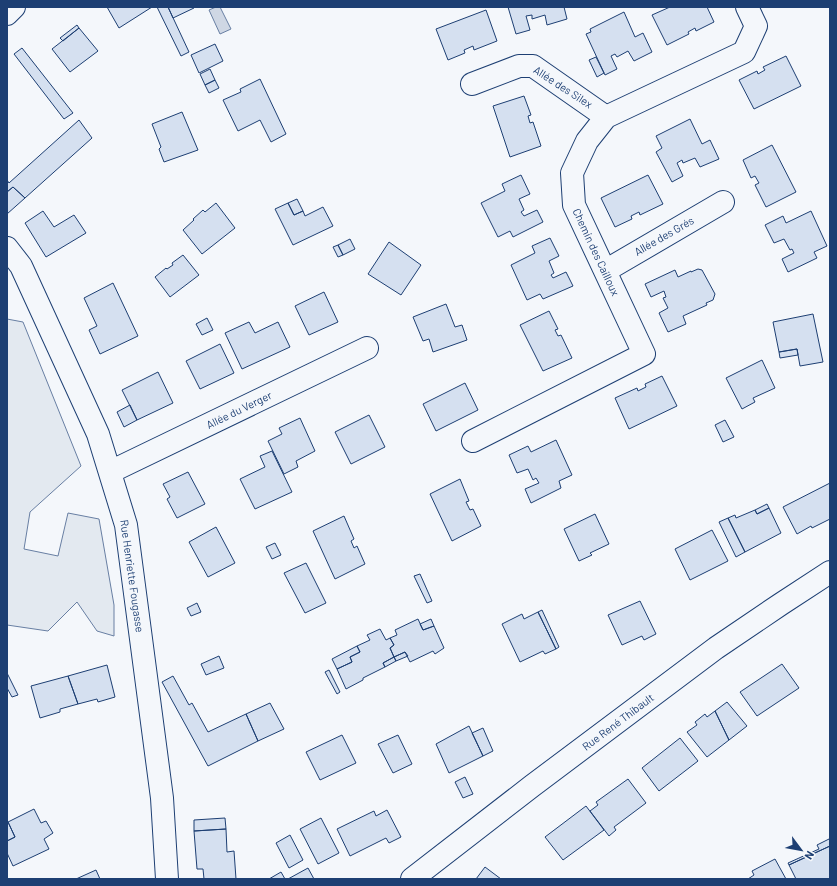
<svg xmlns="http://www.w3.org/2000/svg" width="837" height="886" viewBox="0 0 837 886" font-family="Barlow,sans-serif">
<rect width="100%" height="100%" fill="#f4f7fb"/>
<path fill="#e3e9f0" stroke="#687fa3" d="M7 319 23 322 81 466 30 512 24 549 58 556 68 513 99 519 114 605V636L97 631 77 602 48 631 7 625Z"/>
<path fill="#cfd7e4" stroke="#687fa3" d="M216 7H220L231 29 220 34 209 10Z"/>
<path fill="#d5e0f0" stroke="#1d3f73" d="M107 7H152L119 28Z
M157 7H168L189 52 181 56Z
M168 7H193L194 8 173 18Z
M508 7H564L567 19 547 25 545 15 532 19V15L526 16 530 30 516 34Z
M670 7H707L714 22 696 31 695 28 688 32 689 34 667 45 652 15Z
M486 10 497 41 474 50 473 46 464 50 465 53 448 60 436 29Z
M624 12 635 37 643 33 652 52 634 61 628 51 617 57 615 54 611 56 617 69 605 75 586 34 591 32 590 29Z
M77 25 79 28 63 41 60 38Z
M79 28 98 51 70 72 52 49Z
M215 44 223 61 199 73 191 55Z
M22 48 73 113 64 119 14 54Z
M786 56 801 86 754 109 739 80 757 71 758 74 765 70 763 67Z
M596 57 604 73 597 77 589 60Z
M210 69 215 80 205 85 200 74Z
M260 79 286 134 271 142 260 120 238 131 223 100 241 92 240 89Z
M215 80 219 88 209 93 205 85Z
M524 96 531 115 528 116 530 123 533 122 541 146 510 157 493 106Z
M182 112 198 150 164 162 159 149 161 147 152 124Z
M690 119 702 144 710 140 719 159 700 167 695 158 683 163 682 160 677 163 683 176 672 182 656 152 662 148 656 136Z
M79 120 92 138 25 198 13 187 7 192V180L9 183Z
M772 145 796 192 766 207 755 185 759 183 755 176 751 178 743 160Z
M521 175 530 194 519 199 524 210 521 212 524 216 537 210 543 222 513 237 510 231 498 237 481 203 505 191 502 184Z
M648 175 663 204 640 215 639 212 631 216 632 219 615 227 601 198Z
M13 187 25 198 7 214V192Z
M297 199 303 211 294 215 288 203Z
M216 203 235 228 202 254 183 230 194 220 193 219 203 210 205 212Z
M288 203 294 215 303 211 305 216 323 207 333 226 293 245 275 209Z
M43 211 54 227 74 215 86 233 46 257 25 223Z
M811 211 827 246 814 252 817 258 788 272 782 259 794 253 792 249 790 250 784 239 774 243 765 225 783 216 786 223Z
M550 238 559 256 549 261 554 273 551 275 553 278 566 272 573 286 543 299 540 294 527 300 511 265 535 253 532 246Z
M350 239 355 249 343 255 338 245Z
M389 242 421 265 401 295 368 274Z
M338 245 343 255 338 257 333 247Z
M183 255 199 275 170 297 155 277 166 268 167 269 173 265 172 263Z
M698 269 702 270 715 294 713 300 706 303 707 305 683 316 686 324 668 332 659 313 668 308 663 298 666 297 664 291 651 297 645 284 675 270 678 277 691 271V272Z
M113 283 138 336 100 354 89 330 97 326 84 298Z
M324 292 338 322 309 335 295 306Z
M446 304 455 327 462 325 467 340 433 352 429 339 423 341 413 317Z
M549 311 558 329 555 330 558 336 561 335 572 358 543 371 520 325Z
M813 314 823 362 800 366 797 349 779 352 773 322Z
M207 318 213 330 202 335 196 324Z
M249 322 255 333 278 322 290 347 242 369 225 333Z
M220 344 234 373 200 389 186 361Z
M797 349 798 355 780 358 779 352Z
M762 360 775 388 753 398 755 402 742 409 726 378Z
M158 372 173 403 137 420 122 390Z
M662 376 677 406 629 429 615 398 637 388 638 391 646 387 645 384Z
M465 383 478 410 436 431 423 404Z
M130 405 137 420 124 427 117 412Z
M369 415 385 447 351 464 335 432Z
M300 418 315 451 296 461 298 467 284 474 268 441 282 434 279 428Z
M725 420 734 437 723 442 715 425Z
M556 440 572 475 559 481 561 488 531 503 525 489 539 483 536 478 533 480 528 469 517 473 509 455 528 446 531 452Z
M272 451 292 492 255 509 240 479 265 467 260 456Z
M188 472 205 504 177 518 167 499 170 497 163 484Z
M460 479 469 501 466 502 470 510 473 509 481 526 452 541 430 494Z
M830 483V519L812 528 811 526 797 534 783 507Z
M767 504 769 508 757 514 755 510Z
M769 508 781 533 745 552 728 518 735 515 736 518 755 510 757 514Z
M595 514 609 544 590 553 592 555 579 561 564 529Z
M344 516 354 539 351 541 354 548 357 546 365 564 335 579 313 531Z
M728 518 745 552 736 557 719 522Z
M216 527 235 563 208 577 189 542Z
M712 530 728 561 690 580 675 549Z
M275 543 281 555 272 559 266 547Z
M306 563 326 603 305 613 284 573Z
M420 574 432 601 427 603 414 576Z
M640 601 656 634 644 640 642 636 622 645 608 615Z
M197 603 201 612 191 616 187 608Z
M542 610 559 647 556 649 538 612Z
M538 612 556 649 545 654 543 651 520 662 502 624 522 614 524 619Z
M418 619 423 630 434 626 444 648 435 654 433 651 410 662 405 652 394 657 390 648 394 645 390 638 397 635 395 630Z
M431 619 434 626 423 630 420 624Z
M380 629 386 640 390 638 394 645 390 648 394 657 383 663 385 667 363 678V680L346 689 337 669 352 662 350 657 360 652 357 646 370 640 367 635Z
M357 646 360 652 350 657 352 662 337 669 332 659Z
M405 652 408 656 396 661 394 657Z
M219 656 224 668 206 675 201 664Z
M394 657 396 661 385 667 383 663Z
M782 664 799 688 757 716 740 692Z
M107 665 115 697 98 702 97 699 78 704 68 676Z
M329 670 340 692 337 694 325 672Z
M7 673 18 695 12 697 7 688Z
M68 676 78 704 60 709V712L40 718 31 686Z
M173 676 189 705 192 703 208 732 246 714 258 741 208 766 162 682Z
M727 702 747 726 729 740 715 711Z
M270 703 284 729 258 741 246 714Z
M715 711 729 740 707 757 687 732 697 725 695 722 705 714 707 717Z
M469 726 483 756 449 773 436 744Z
M483 728 493 751 483 756 472 733Z
M342 735 356 763 320 780 306 752Z
M398 735 412 764 393 773 378 744Z
M680 738 698 761 659 791 642 768Z
M465 777 473 794 463 798 455 782Z
M628 779 646 803 614 827 616 830 609 836 590 811 598 805 596 802Z
M586 806 604 830 563 860 545 837Z
M34 809 41 823 46 821 53 833 44 839 49 849 13 866 7 853V841L15 837 8 822Z
M387 810 401 837 389 843 386 838 350 856 337 829 374 811 376 816Z
M225 818 226 829 194 831V820Z
M321 818 339 853 318 864 300 829Z
M8 822 15 837 7 841V823Z
M226 829 227 852 234 851 236 879H204L203 869H197L194 831Z
M290 835 303 860 289 868 276 843Z
M829 839 830 841V846L789 865 788 863 819 849 817 845Z
M830 846V879H796L789 865Z
M775 859 786 879H748L754 875 752 871Z
M485 867 501 879H476Z
M308 868 314 879H288Z
M96 870 100 879H76Z
M281 872 285 879H269Z"/>
<g fill="none" stroke-linecap="round" stroke-linejoin="round">
<g stroke="#1d3f73" stroke-width="24">
<path id="minor" d="M472 84 519 66H533L606 117
M7 248 21 266 98 434 126 525 162 798 167 879
M605 271 723 202
M473 441 644 354 574 205 572 173 587 141 606 117 744 52 756 26 747 7
M110 472 367 348
M412 879 532 786 716 648 781 604 830 572"/>
</g>
<g stroke="#1d3f73" stroke-width="24">
<path id="tertiary" d="M7 14 14 7"/>
</g>
<use href="#minor" stroke="#f4f7fb" stroke-width="22"/>
<use href="#tertiary" stroke="#f4f7fb" stroke-width="22"/>
</g>
<g text-anchor="middle" stroke-width="3" stroke-linejoin="round" paint-order="stroke">
<g font-size="11" fill="#1d3f73" stroke="#f4f7fb">
<text transform="translate(563 87) rotate(33)" y="4">Allée des Silex</text>
<text transform="translate(664 236) rotate(-30)" y="4">Allée des Grés</text>
<text transform="translate(596 252) rotate(65)" y="4">Chemin des Cailloux</text>
<text transform="translate(239 410) rotate(-26)" y="4">Allée du Verger</text>
<text transform="translate(132 576) rotate(82)" y="4">Rue Henriette Fougasse</text>
<text transform="translate(618 722) rotate(-37)" y="4">Rue René Thibault</text>
</g>
</g>
<rect width="837" height="886" fill="none" stroke="#1d3f73" stroke-width="16"/>
<g transform="translate(801 850) rotate(122)" stroke="#f4f7fb" stroke-width="3" paint-order="stroke">
<path d="M0-3L7 15L0 10L-7 15Z" fill="#1d3f73"/>
<text y="-6" font-size="11" font-weight="bold" text-anchor="middle" fill="#1d3f73">N</text>
</g>
</svg>
